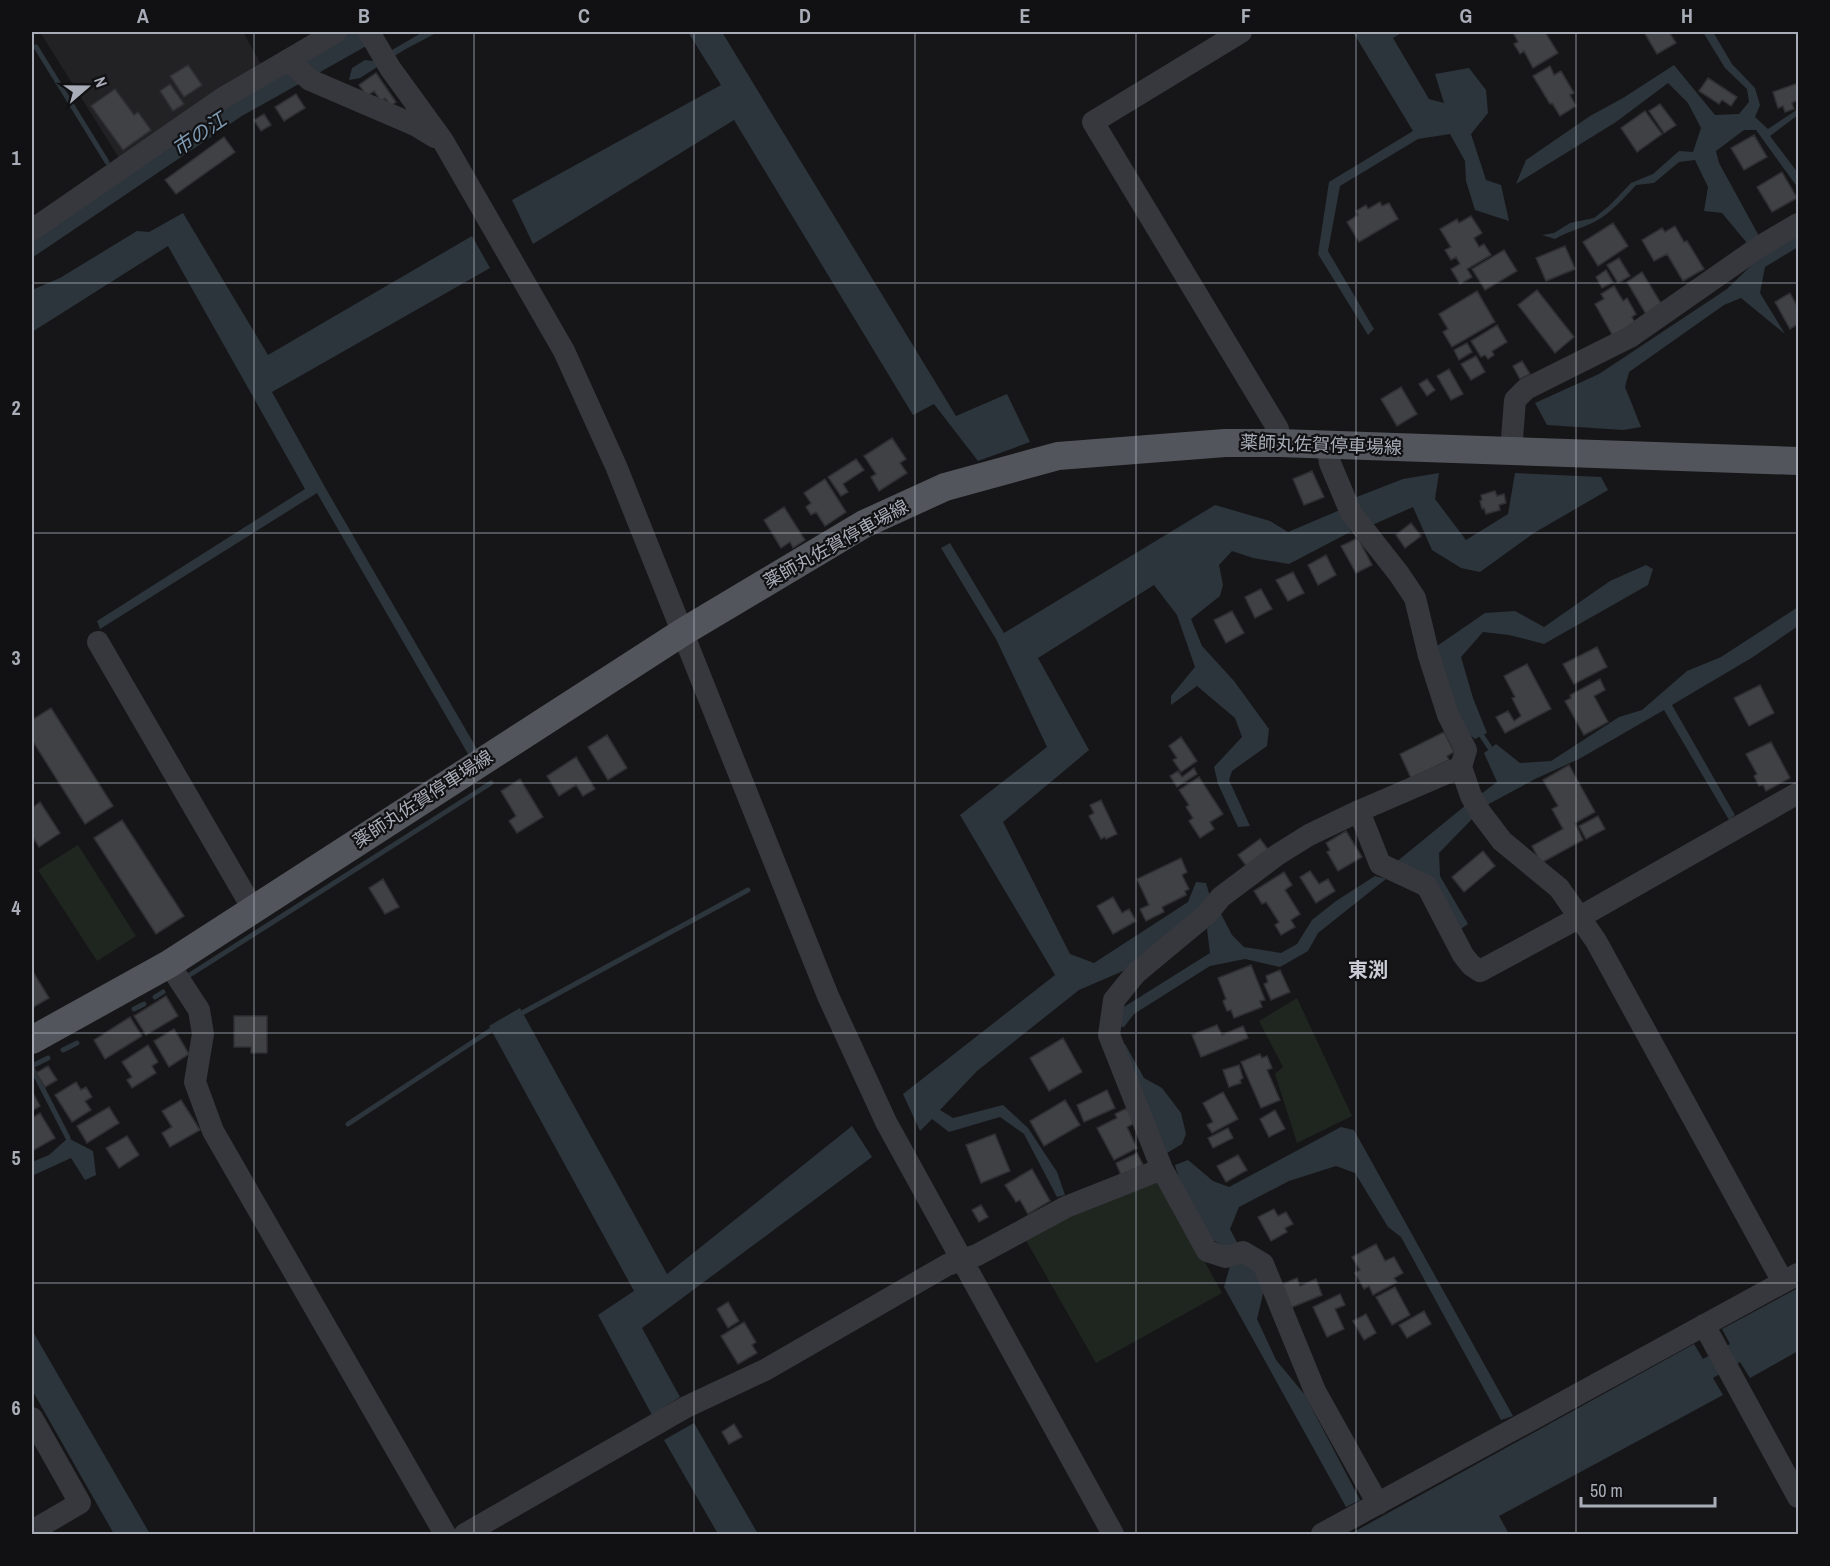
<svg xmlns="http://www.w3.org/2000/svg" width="1830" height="1566" viewBox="0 0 1830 1566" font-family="'Archivo Narrow','Noto Sans JP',sans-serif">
<rect width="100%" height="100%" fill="#161618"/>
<path fill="#222225" d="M40 32H243L262 66 119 158Z"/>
<path fill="#1e261f" d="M78 845 136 936 97 961 38 870Z
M1297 998 1352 1116 1297 1143 1275 1074 1283 1067 1259 1021Z
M1159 1179 1222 1293 1096 1363 1024 1237Z"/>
<path fill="#2c353c" d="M423 32H438L404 50 360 78 349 80 352 68 365 60 373 61Z
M688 32H722L956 416 1007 394 1030 442 978 461 934 404 913 415 734 120 533 244 512 200 721 85Z
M1353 32H1403L1393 38 1429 99 1444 103 1435 74 1469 68 1486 90 1488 113 1471 134 1486 180 1501 185 1509 221 1475 210 1466 181 1465 161 1450 134 1418 139 1340 186 1328 251 1374 329 1368 335 1318 254 1329 182 1413 131Z
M1703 32H1713L1732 64 1755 88 1760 105 1755 117 1768 129 1798 109V115L1770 136 1798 173V188L1756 130H1744L1716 151 1719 163 1759 236 1747 243 1722 213 1704 211 1708 187 1695 160 1679 162 1654 183 1636 185C1624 198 1612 212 1596 221 1583 228 1568 231 1555 239L1542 235 1554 233 1570 223 1594 218 1609 206 1631 183 1653 174 1679 151 1693 152 1701 128 1688 103 1668 83 1616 122 1516 184 1526 160 1590 116 1623 98 1674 65 1715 115 1739 114 1749 102 1747 89 1725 68Z
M183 213 268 355 472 236 490 268 272 392 326 489 477 749 468 754 317 493 100 629 97 621 305 489 168 246 32 332V290L60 278 137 231 149 232Z
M1798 234V247L1765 267 1760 293 1785 334 1741 298 1724 305 1629 372 1625 387 1641 427 1623 430 1547 425 1535 403 1599 374 1727 289 1760 257Z
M1439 473 1435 499 1466 540 1508 514 1515 473 1601 477 1608 490 1534 533 1480 572 1461 568 1432 550 1413 507 1370 526 1354 498 1403 479Z
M1215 505 1270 521 1288 532 1340 510 1352 531 1289 564 1253 558 1232 551 1219 565 1223 585 1220 596 1191 619 1202 646 1234 681 1269 729 1267 746 1232 771 1229 780 1250 826 1238 827 1218 784 1214 767 1242 737 1235 718 1197 686 1171 705V696L1195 667 1177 615 1154 585 1038 658 1089 750 1003 822 1070 954 1094 963 1188 902 1196 882 1206 883 1211 900 1195 917 1123 971 1079 990 977 1071 940 1110 953 1118 1003 1105 1028 1128 1057 1172 1065 1195 1057 1197 1024 1134 1000 1117 949 1132 932 1119 920 1131 903 1094 1055 975 960 815 1047 747 996 639 941 548 950 543 1004 633Z
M1646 565 1653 569 1648 585 1544 644 1509 635 1483 632 1461 657 1473 698 1487 733 1475 739 1465 731 1440 674 1437 646 1485 613 1515 611 1544 627 1610 581Z
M1798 607V626L1753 657 1672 705 1735 815 1729 820 1664 710 1579 759 1535 779 1487 805 1481 794 1497 782 1484 753 1496 744 1520 763 1551 761 1619 717 1642 710 1687 671 1721 657Z
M1466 805 1472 819 1439 853 1440 876 1468 924 1459 930 1395 863Z
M1375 876 1386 879 1318 933 1308 951 1280 967 1245 959 1210 966 1134 1014 1124 1027 1115 1026 1119 1010 1210 953 1207 929 1220 912 1232 935 1244 947 1281 953 1297 944 1312 920 1336 901Z
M520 1008 667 1274 852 1126 872 1157 642 1328 680 1397 652 1415 598 1315 634 1291 489 1026Z
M1125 1044 1144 1078 1162 1088 1181 1113 1186 1134 1182 1144 1167 1153 1120 1046Z
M1341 1127 1354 1130 1513 1416 1501 1420 1401 1237 1388 1227 1355 1173 1336 1166 1289 1181 1239 1207 1230 1229 1239 1246 1227 1247 1204 1236 1180 1183 1175 1165 1188 1160 1213 1181 1229 1187Z
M68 1138 93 1151 96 1175 85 1180 71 1158 32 1176V1162L49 1155Z
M1242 1257 1259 1274 1264 1290 1257 1319 1276 1360 1305 1395 1360 1500 1346 1507 1224 1287 1232 1259Z
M1798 1288V1351L1750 1378 1740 1362 1713 1378 1723 1395 1499 1516 1509 1534H1350L1694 1344 1703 1359 1730 1344 1722 1329Z
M32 1330 150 1534H114L32 1390Z
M694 1423 758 1534H718L664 1440Z"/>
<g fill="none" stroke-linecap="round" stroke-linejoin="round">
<path stroke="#2c353c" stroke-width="5" d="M346 32 353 43
M36 47 107 162
M1482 736 1490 748
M188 976 491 783
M155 997 163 992
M134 1009 144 1004
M522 1013 748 890
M63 1050 77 1043
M32 1066 48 1058
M32 1068 68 1138
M348 1124 491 1030"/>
<path stroke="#2c353c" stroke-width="18" d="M32 247 236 109 373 32"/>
</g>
<path fill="#404145" stroke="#303034" stroke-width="1.5" d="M1518 32H1545L1558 53 1533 68 1524 51 1520 54 1514 44 1518 42 1514 34Z
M1644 32H1669L1676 43 1657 54Z
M188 65 202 85 184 97 170 76Z
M1550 66 1554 75 1561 71 1574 93 1570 95 1576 106 1560 116 1552 103 1550 104 1533 76Z
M376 73 396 102 391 106 385 98 381 101 374 91 367 96 359 85Z
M1708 78 1737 97 1731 106 1722 100 1719 104 1699 91Z
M1798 83V100L1792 103 1794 109 1785 112 1783 106 1778 108 1773 92Z
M170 84 184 104 173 111 160 91Z
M115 89 134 115 138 112 151 130 123 150 91 106Z
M296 94 305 108 284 121 275 107Z
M1660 104 1676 125 1664 133 1649 111Z
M1645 111 1662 134 1637 152 1621 128Z
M264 114 271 125 261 131 254 120Z
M1754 135 1767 157 1744 170 1731 148Z
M224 137 235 152 176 194 165 180Z
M1782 172 1797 198 1772 212 1757 187Z
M1380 202 1382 206 1389 203 1398 219 1359 242 1347 222 1358 215 1356 211 1366 205 1368 209Z
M1471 216 1482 233 1474 238 1479 247 1484 244 1491 255 1467 269 1472 277 1460 284 1451 269 1460 264 1456 257 1451 260 1445 250 1451 247 1440 229 1457 219 1459 223Z
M1613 223 1628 246 1598 266 1583 242Z
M1675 226 1684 242 1687 241 1704 269 1683 281 1667 254 1654 261 1642 240 1662 228 1665 232Z
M1565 246 1575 269 1546 281 1536 258Z
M1504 250 1517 271 1485 290 1472 269Z
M1619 258 1630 276 1618 283 1607 265Z
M1606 270 1613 282 1602 288 1596 277Z
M1642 272 1662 305 1646 314 1627 282Z
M1614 286 1623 301 1627 298 1636 314 1632 317 1635 323 1613 336 1595 304 1604 299 1601 294Z
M1537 290 1574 337 1555 353 1518 305Z
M1477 291 1495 322 1452 347 1443 332 1448 329 1439 314Z
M1790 293 1798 308V324L1790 329 1775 302Z
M1497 325 1507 342 1492 351 1494 355 1488 359 1485 355 1481 357 1471 341Z
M1467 343 1472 352 1459 360 1454 350Z
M1476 356 1485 372 1471 380 1461 364Z
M1522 361 1530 374 1520 379 1513 366Z
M1449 369 1463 394 1451 400 1437 376Z
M1427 379 1435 390 1427 396 1419 384Z
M1401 387 1417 414 1397 426 1381 399Z
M892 438 906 459 900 463 907 473 879 491 871 477 876 474 864 456Z
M856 459 864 470 843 484 848 492 841 496 828 477Z
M1312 471 1324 497 1304 505 1293 479Z
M825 479 846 512 825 526 816 512 811 515 806 507 811 503 804 493Z
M1495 491 1497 496 1504 494 1506 503 1499 505 1500 510 1486 514 1484 508 1482 509 1480 501 1482 500 1481 495Z
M784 507 805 540 793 548 790 542 781 548 764 520Z
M1411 523 1421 536 1405 548 1396 535Z
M1358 538 1372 565 1356 573 1341 546Z
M1326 555 1336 575 1318 585 1308 565Z
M1293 572 1304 593 1288 601 1276 580Z
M1261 589 1272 609 1255 618 1245 597Z
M1232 611 1244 633 1226 643 1214 620Z
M1597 647 1607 667 1574 684 1563 664Z
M1527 664 1551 709 1505 733 1496 717 1508 711 1514 721 1521 716 1512 698 1515 697 1504 676Z
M1600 679 1605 690 1594 696 1608 722 1584 735 1565 701 1571 698 1570 695Z
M1760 685 1774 713 1749 726 1734 698Z
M51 708 113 806 85 824 32 740V720Z
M1444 732 1454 752 1447 756 1449 760 1411 778 1400 754Z
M607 735 627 768 608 780 588 747Z
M1181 737 1197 761 1181 772 1173 760 1177 758 1169 746Z
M1771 742 1790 778 1766 791 1763 785 1759 786 1754 776 1757 774 1746 754Z
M576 757 595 789 583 796 576 785 559 796 547 776Z
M1569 765 1595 812 1575 823 1583 840 1541 863 1532 846 1563 829 1552 809 1558 806 1543 780Z
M1194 768 1197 774 1177 787 1170 776 1178 771 1182 777Z
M1199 777 1223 814 1210 822 1214 829 1200 838 1189 821 1193 818 1186 807 1189 805 1179 790Z
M520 779 543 817 517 833 509 821 516 816 501 791Z
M1101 800 1117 834 1106 839 1105 837 1101 839 1089 816 1094 813 1090 805Z
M40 802 60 833 39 847 32 836V808Z
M1598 816 1605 829 1586 839 1579 826Z
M122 820 184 916 156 934 94 838Z
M1346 831 1362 857 1338 871 1327 852 1330 850 1326 843Z
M1260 839 1270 852 1248 868 1238 855Z
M1483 851 1495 866 1464 892 1452 877Z
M1181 858 1187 872 1182 875 1189 889 1185 891 1186 895 1162 907 1164 912 1146 921 1140 909 1149 905 1137 879Z
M1310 871 1319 884 1328 879 1335 891 1316 903 1300 877Z
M1284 872 1292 885 1285 890 1300 914 1291 920 1295 927 1281 935 1275 925 1279 922 1266 902 1262 904 1254 891Z
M383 879 399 907 385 914 369 888Z
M1113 897 1122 913 1129 909 1136 921 1113 934 1097 906Z
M1251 965 1265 1000 1260 1001 1262 1007 1234 1018 1231 1010 1227 1011 1223 1001 1226 999 1218 978Z
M32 970 49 998 32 1008Z
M1280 970 1290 992 1271 1000 1264 984 1268 982 1266 976Z
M166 996 178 1016 146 1035 134 1016Z
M234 1016H267V1053H251V1047H234Z
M130 1017 142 1036 105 1059 94 1040Z
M1217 1025 1222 1035 1243 1026 1248 1038 1201 1057 1192 1035Z
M174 1029 189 1054 169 1067 154 1041Z
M1063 1038 1082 1072 1049 1091 1030 1058Z
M148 1045 158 1062 152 1066 156 1073 132 1088 127 1080 132 1077 122 1062Z
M1260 1054 1262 1058 1267 1056 1272 1068 1267 1070 1280 1100 1261 1108 1241 1062Z
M1239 1065 1243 1078 1240 1080 1241 1083 1229 1087 1223 1070Z
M48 1066 57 1080 45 1087 36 1073Z
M76 1082 81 1090 86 1087 92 1097 85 1101 91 1110 72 1122 55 1095Z
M1107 1090 1115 1108 1084 1122 1077 1105Z
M32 1091 40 1106 32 1111Z
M1223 1092 1238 1119 1212 1133 1207 1125 1213 1122 1203 1103Z
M181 1100 200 1130 170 1147 162 1133 172 1127 162 1111Z
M1065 1100 1080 1125 1044 1146 1030 1121Z
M109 1107 119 1123 87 1143 77 1126Z
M1127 1108 1135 1123 1127 1127 1137 1148 1114 1160 1097 1128 1117 1118 1115 1114Z
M1275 1110 1285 1129 1269 1137 1260 1119Z
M40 1113 55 1138 32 1151V1118Z
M1228 1128 1233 1138 1213 1148 1208 1138Z
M995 1134 1010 1171 981 1183 966 1145Z
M127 1136 139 1155 119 1168 106 1148Z
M1137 1153 1143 1165 1121 1175 1116 1163Z
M1238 1155 1247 1170 1226 1182 1217 1166Z
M1032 1169 1050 1201 1028 1214 1020 1200 1016 1202 1005 1185Z
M981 1205 988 1217 979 1222 972 1210Z
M1274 1209 1278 1216 1286 1212 1293 1224 1285 1228 1287 1232 1271 1241 1258 1217Z
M1376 1244 1385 1261 1394 1257 1403 1273 1394 1278 1397 1282 1373 1295 1369 1286 1364 1289 1355 1273 1360 1270 1352 1257Z
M1297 1278 1300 1286 1316 1279 1322 1295 1290 1308 1281 1285Z
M1395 1287 1410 1315 1392 1325 1376 1297Z
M1340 1294 1345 1305 1335 1309 1344 1329 1327 1337 1313 1307Z
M728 1302 739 1321 728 1328 717 1309Z
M1424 1311 1431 1324 1407 1338 1399 1325Z
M1366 1314 1376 1333 1364 1340 1353 1321Z
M744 1322 756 1342 752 1345 757 1353 738 1364 721 1336Z
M734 1424 742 1437 729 1444 722 1432Z"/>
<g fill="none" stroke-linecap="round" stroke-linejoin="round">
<path stroke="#37383d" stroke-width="22" d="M369 32 390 68 443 141 564 351 616 466 828 996 886 1122 1113 1534
M1241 32 1093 122 1278 429 1280 443
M288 60 310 80 417 126 435 137
M32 230 223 98 336 32
M1327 445 1330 463 1351 513 1399 574 1415 598 1429 656 1448 715 1466 750 1461 767 1471 796 1480 812 1502 841 1559 888 1596 941 1783 1282
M1511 451 1515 400 1526 389 1630 337 1759 247 1798 224
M98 642 253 909
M1359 811 1380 864 1427 886 1463 955 1471 965 1480 971 1580 917 1798 793
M169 964 199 1010 203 1034 195 1082 213 1131 445 1534
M1704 1325 1798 1497
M32 1418 80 1503 32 1531
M1378 1504 1315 1391 1263 1264 1243 1252 1226 1257 1207 1251 1162 1169 1109 1035 1114 1000 1136 973 1207 914 1221 897 1277 855 1309 835 1359 811 1461 767
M465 1534 686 1407 765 1370 947 1265 977 1255 1066 1207 1162 1169
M1322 1534 1798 1274"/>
<path stroke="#53555c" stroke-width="28" d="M32 1040 169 964 683 632 864 524 945 487 1058 456 1225 443H1280L1798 461"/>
</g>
<path fill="none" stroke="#a8adb8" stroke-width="1.5" stroke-opacity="0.55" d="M254 32V1534M474 32V1534M694 32V1534M915 32V1534M1136 32V1534M1356 32V1534M1576 32V1534M32 283H1798M32 533H1798M32 783H1798M32 1033H1798M32 1283H1798"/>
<g text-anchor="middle" stroke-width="4.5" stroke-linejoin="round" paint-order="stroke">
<g font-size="18" fill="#a8adb8" stroke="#111113">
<text transform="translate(1321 445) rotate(2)" y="6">薬師丸佐賀停車場線</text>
<text transform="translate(836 544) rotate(-29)" y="6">薬師丸佐賀停車場線</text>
<text transform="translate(423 799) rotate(-33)" y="6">薬師丸佐賀停車場線</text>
</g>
<g font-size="20" font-style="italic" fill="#7f9bb3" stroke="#111113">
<text transform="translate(199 134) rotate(-34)" y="7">市の江</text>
</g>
<g font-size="20" font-weight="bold" fill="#c9ccd4" stroke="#111113">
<text x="1368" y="977">東渕</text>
</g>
</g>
<rect width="1830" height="1566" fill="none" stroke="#111113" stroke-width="66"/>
<g transform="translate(87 87) rotate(70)" stroke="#111113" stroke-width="4.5" paint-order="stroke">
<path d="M0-4.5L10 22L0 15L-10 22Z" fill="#a8adb8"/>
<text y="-9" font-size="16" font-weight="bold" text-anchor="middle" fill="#a8adb8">N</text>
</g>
<path d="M1581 1497v9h134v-9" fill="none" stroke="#a8adb8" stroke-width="3"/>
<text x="1590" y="1497" font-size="18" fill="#a8adb8" stroke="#111113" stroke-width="4.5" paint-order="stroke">50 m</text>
<rect x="33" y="33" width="1764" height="1500" fill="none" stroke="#a8adb8" stroke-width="2"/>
<g font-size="20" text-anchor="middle" font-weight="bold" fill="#a8adb8">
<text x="143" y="23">A</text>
<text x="364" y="23">B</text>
<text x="584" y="23">C</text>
<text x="805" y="23">D</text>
<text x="1025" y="23">E</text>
<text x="1246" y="23">F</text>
<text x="1466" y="23">G</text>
<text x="1687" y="23">H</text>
<text x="16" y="165">1</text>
<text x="16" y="415">2</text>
<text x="16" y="665">3</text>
<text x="16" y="915">4</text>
<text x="16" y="1165">5</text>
<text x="16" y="1415">6</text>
</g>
</svg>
